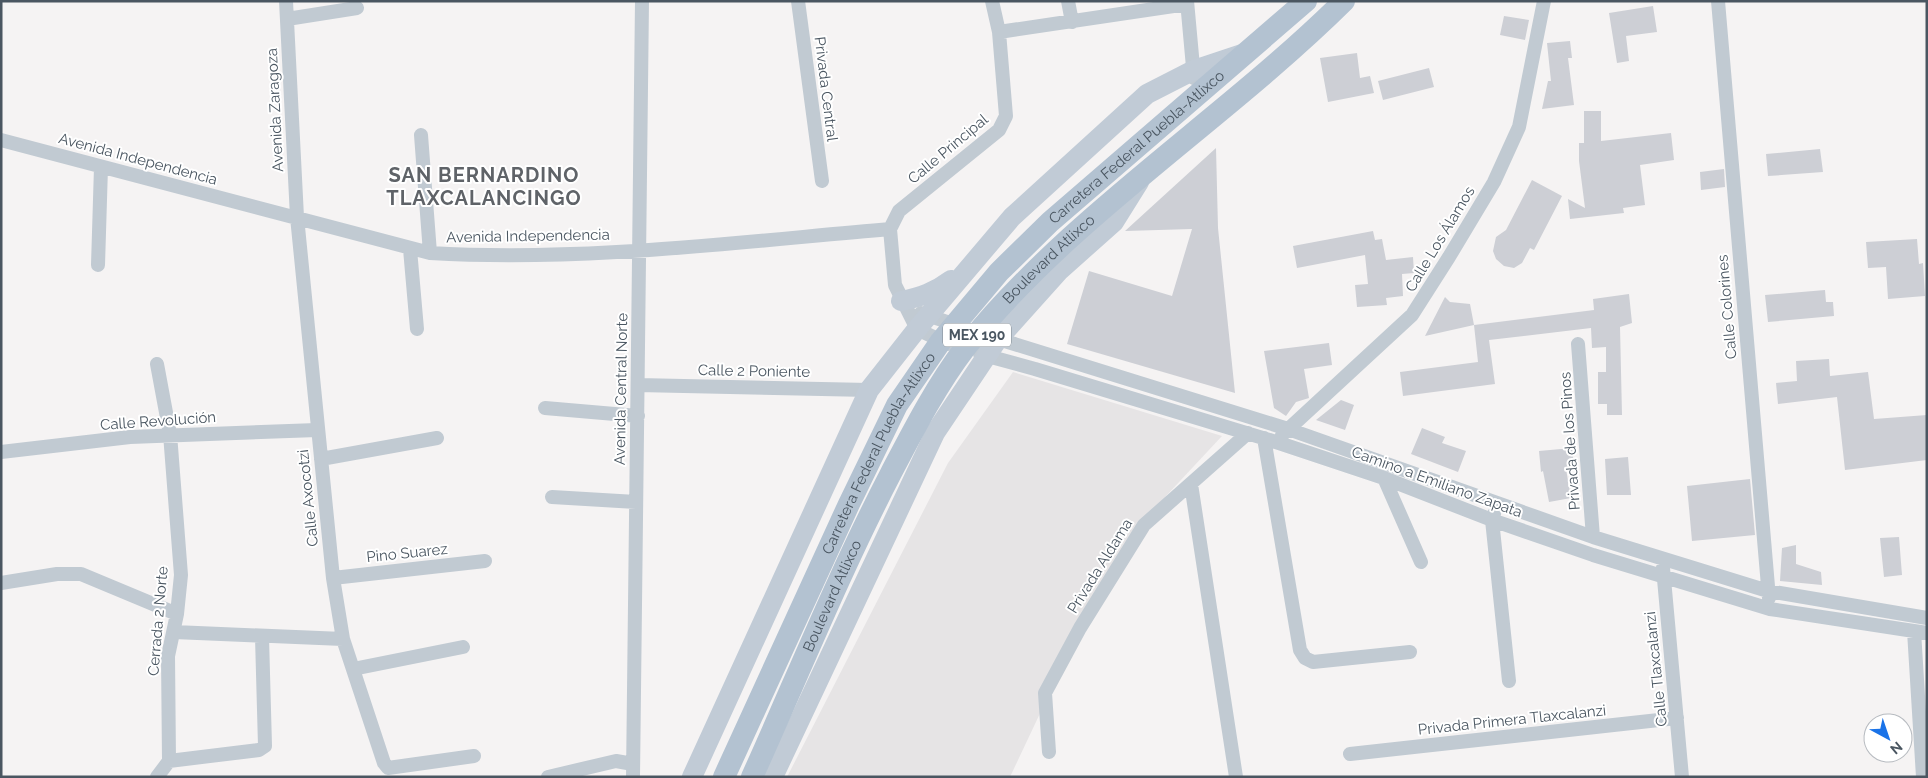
<svg xmlns="http://www.w3.org/2000/svg" width="1928" height="778" viewBox="0 0 1928 778" font-family="Raleway,sans-serif">
<rect width="100%" height="100%" fill="#f5f3f3"/>
<path fill="#e6e4e5" d="M1013 372 1222 436 1166 496 1109 584 1043 707 1010 777H787L948 463Z"/>
<path fill="#cdcfd5" d="M1653 6 1657 32 1626 36 1629 61 1617 63 1609 13Z
M1504 16 1529 20 1525 40 1500 35Z
M1570 41 1572 58H1568L1574 105 1542 109 1548 81H1551L1547 43Z
M1357 53 1360 78 1370 76 1374 93 1328 102 1320 58Z
M1429 68 1434 87 1383 100 1378 81Z
M1584 111H1601V141L1671 133 1674 160 1640 165 1645 205 1623 208 1624 213 1570 219 1568 199 1585 208 1579 161V143H1584Z
M1216 148 1218 228 1235 393 1067 344 1089 271 1172 296 1192 229 1125 231Z
M1820 149 1823 172 1768 176 1766 154Z
M1724 169 1725 187 1701 190 1700 172Z
M1532 180 1562 196 1534 250 1530 248 1522 263 1514 268 1504 266 1496 259 1493 251 1496 237 1506 230Z
M1373 231 1375 240 1382 239 1386 260 1413 257 1414 273 1402 274 1403 296 1386 298 1387 305 1357 307 1355 285 1368 284 1365 255 1297 268 1293 246Z
M1917 239 1919 264 1923 263 1925 296 1888 299 1886 267 1868 268 1866 242Z
M1825 290 1826 302H1833L1834 316 1768 322 1765 295Z
M1629 294 1632 323 1620 327 1622 415H1607V404H1598V372H1606V347L1592 348 1591 328 1489 340 1495 384 1403 396 1400 372 1478 362 1474 325 1594 310 1593 299Z
M1445 297 1450 302 1470 304 1474 325 1425 336Z
M1329 343 1332 365 1304 369 1309 398 1296 402 1286 416 1274 408 1264 351Z
M1829 359 1830 376 1868 372 1874 419 1927 415V460L1845 470 1837 397 1778 404 1776 383 1797 381 1796 361Z
M1341 400 1354 405 1345 430 1316 420Z
M1422 428 1445 437 1442 443 1466 451 1458 472 1411 454Z
M1572 448 1574 469H1566L1571 498 1549 502 1543 471 1541 472 1539 451Z
M1628 457 1631 495H1607L1605 459Z
M1750 479 1755 535 1692 541 1687 486Z
M1899 537 1902 575 1884 577 1880 538Z
M1796 545V564L1821 572 1822 585 1780 581 1782 548Z"/>
<g fill="none" stroke-linecap="round" stroke-linejoin="round">
<path stroke="#c1cad2" stroke-width="14" d="M286 1 297 217 333 578 343 639 384 763 388 768 474 756
M798 1 822 181
M1068 1 1072 22
M1187 1 1194 78
M1718 1 1769 598
M287 19 357 8
M999 32 1187 4
M421 135 430 253
M1 140 430 253C583 262 738 242 890 229
M410 249 417 329
M98 265 101 167
M921 313 962 327
M992 337 1288 429 1593 537 1768 591 1927 618
M948 344 917 329 895 285 890 229 899 211 999 130 1006 116 999 32 992 1
M1578 344 1593 537
M980 354 1035 369 1276 442 1384 478 1492 520 1593 555 1770 609 1927 633
M157 364 170 434 181 575 177 614 168 656 169 761 157 777
M638 385 869 390
M545 408 638 416
M1282 435 1412 315 1449 257 1494 182 1519 127 1544 1
M1264 438 1300 650 1305 658 1313 662 1410 652
M1 452 130 437 317 430
M321 459 437 438
M1384 478 1421 562
M1191 484 1236 777
M552 497 636 502
M1494 514 1492 520 1509 681
M1663 568 1682 777
M333 578 485 561
M1 583 57 574H81L177 614
M1914 631 1923 777
M174 632 343 639
M353 669 463 647
M1049 752 1045 693 1080 628 1144 525 1248 433
M1350 754 1677 718
M169 761 259 750 265 746 262 637
M548 777 616 761 633 764
M633 777 642 1"/>
<path stroke="#c1cbd6" stroke-width="20" d="M901 301C921 297 935 292 951 280
M692 777 869 390 917 329 1012 217 1147 94 1194 70 1245 53
M773 777 935 433 998 339 1059 271 1114 222 1139 182"/>
<g stroke="#b3c2d1" stroke-width="22">
<path id="s1" d="M724 777 849 504 897 405 941 341 999 272 1050 222 1306 1"/>
<path id="s2" d="M752 777C798 675 840 571 891 473 913 431 936 386 965 348 1070 216 1224 120 1344 1"/>
</g>
</g>
<g text-anchor="middle" stroke-width="4" stroke-linejoin="round" paint-order="stroke">
<rect fill="#fff" stroke="#808990" stroke-width="1" x="943" y="323.5" width="68" height="23" rx="4"/>
<g font-size="14" font-weight="bold" fill="#4a5661">
<text x="977" y="340">MEX 190</text>
</g>
<g font-size="15" fill="#4a5661" stroke="#fff">
<text transform="translate(826 89) rotate(83)" y="5">Privada Central</text>
<text transform="translate(275 110) rotate(-93)" y="5">Avenida Zaragoza</text>
<text dy="5" stroke="none"><textPath href="#s1" startOffset="764">Carretera Federal Puebla-Atlixco</textPath></text>
<text transform="translate(948 149) rotate(-40)" y="5">Calle Principal</text>
<text transform="translate(138 159) rotate(15)" y="5">Avenida Independencia</text>
<text transform="translate(528 236) rotate(-1)" y="5">Avenida Independencia</text>
<text transform="translate(1440 239) rotate(-59)" y="5">Calle Los Álamos</text>
<text dy="5" stroke="none"><textPath href="#s2" startOffset="602">Boulevard Atlixco</textPath></text>
<text transform="translate(1727 307) rotate(-95)" y="5">Calle Colorines</text>
<text transform="translate(754 371) rotate(1)" y="5">Calle 2 Poniente</text>
<text transform="translate(621 389) rotate(-89)" y="5">Avenida Central Norte</text>
<text transform="translate(158 421) rotate(-4)" y="5">Calle Revolución</text>
<text transform="translate(1570 441) rotate(-94)" y="5">Privada de los Pinos</text>
<text dy="5" stroke="none"><textPath href="#s1" startOffset="359">Carretera Federal Puebla-Atlixco</textPath></text>
<text transform="translate(1437 482) rotate(20)" y="5">Camino a Emiliano Zapata</text>
<text transform="translate(308 498) rotate(-96)" y="5">Calle Axocotzi</text>
<text transform="translate(407 553) rotate(-6)" y="5">Pino Suarez</text>
<text transform="translate(1100 566) rotate(-58)" y="5">Privada Aldama</text>
<text dy="5" stroke="none"><textPath href="#s2" startOffset="198">Boulevard Atlixco</textPath></text>
<text transform="translate(158 621) rotate(-85)" y="5">Cerrada 2 Norte</text>
<text transform="translate(1656 669) rotate(-96)" y="5">Calle Tlaxcalanzi</text>
<text transform="translate(1512 720) rotate(-6)" y="5">Privada Primera Tlaxcalanzi</text>
</g>
<g font-size="20" font-weight="bold" letter-spacing="1" fill="#5f6368" stroke="#fff">
<text x="484" y="182">SAN BERNARDINO<tspan x="484" dy="23">TLAXCALANCINGO</tspan></text>
</g>
</g>
<rect width="1928" height="778" fill="none" stroke="#4a5661" stroke-width="5"/>
<g transform="translate(1888 738) rotate(140)"><circle r="24" fill="#ffffff" stroke="#b7bbc0"/>
<path d="M0-4L9 19L0 12L-9 19Z" fill="#1a73e8"/>
<text y="-8" font-size="14" font-weight="bold" text-anchor="middle" fill="#4a5661">N</text>
</g>
</svg>
